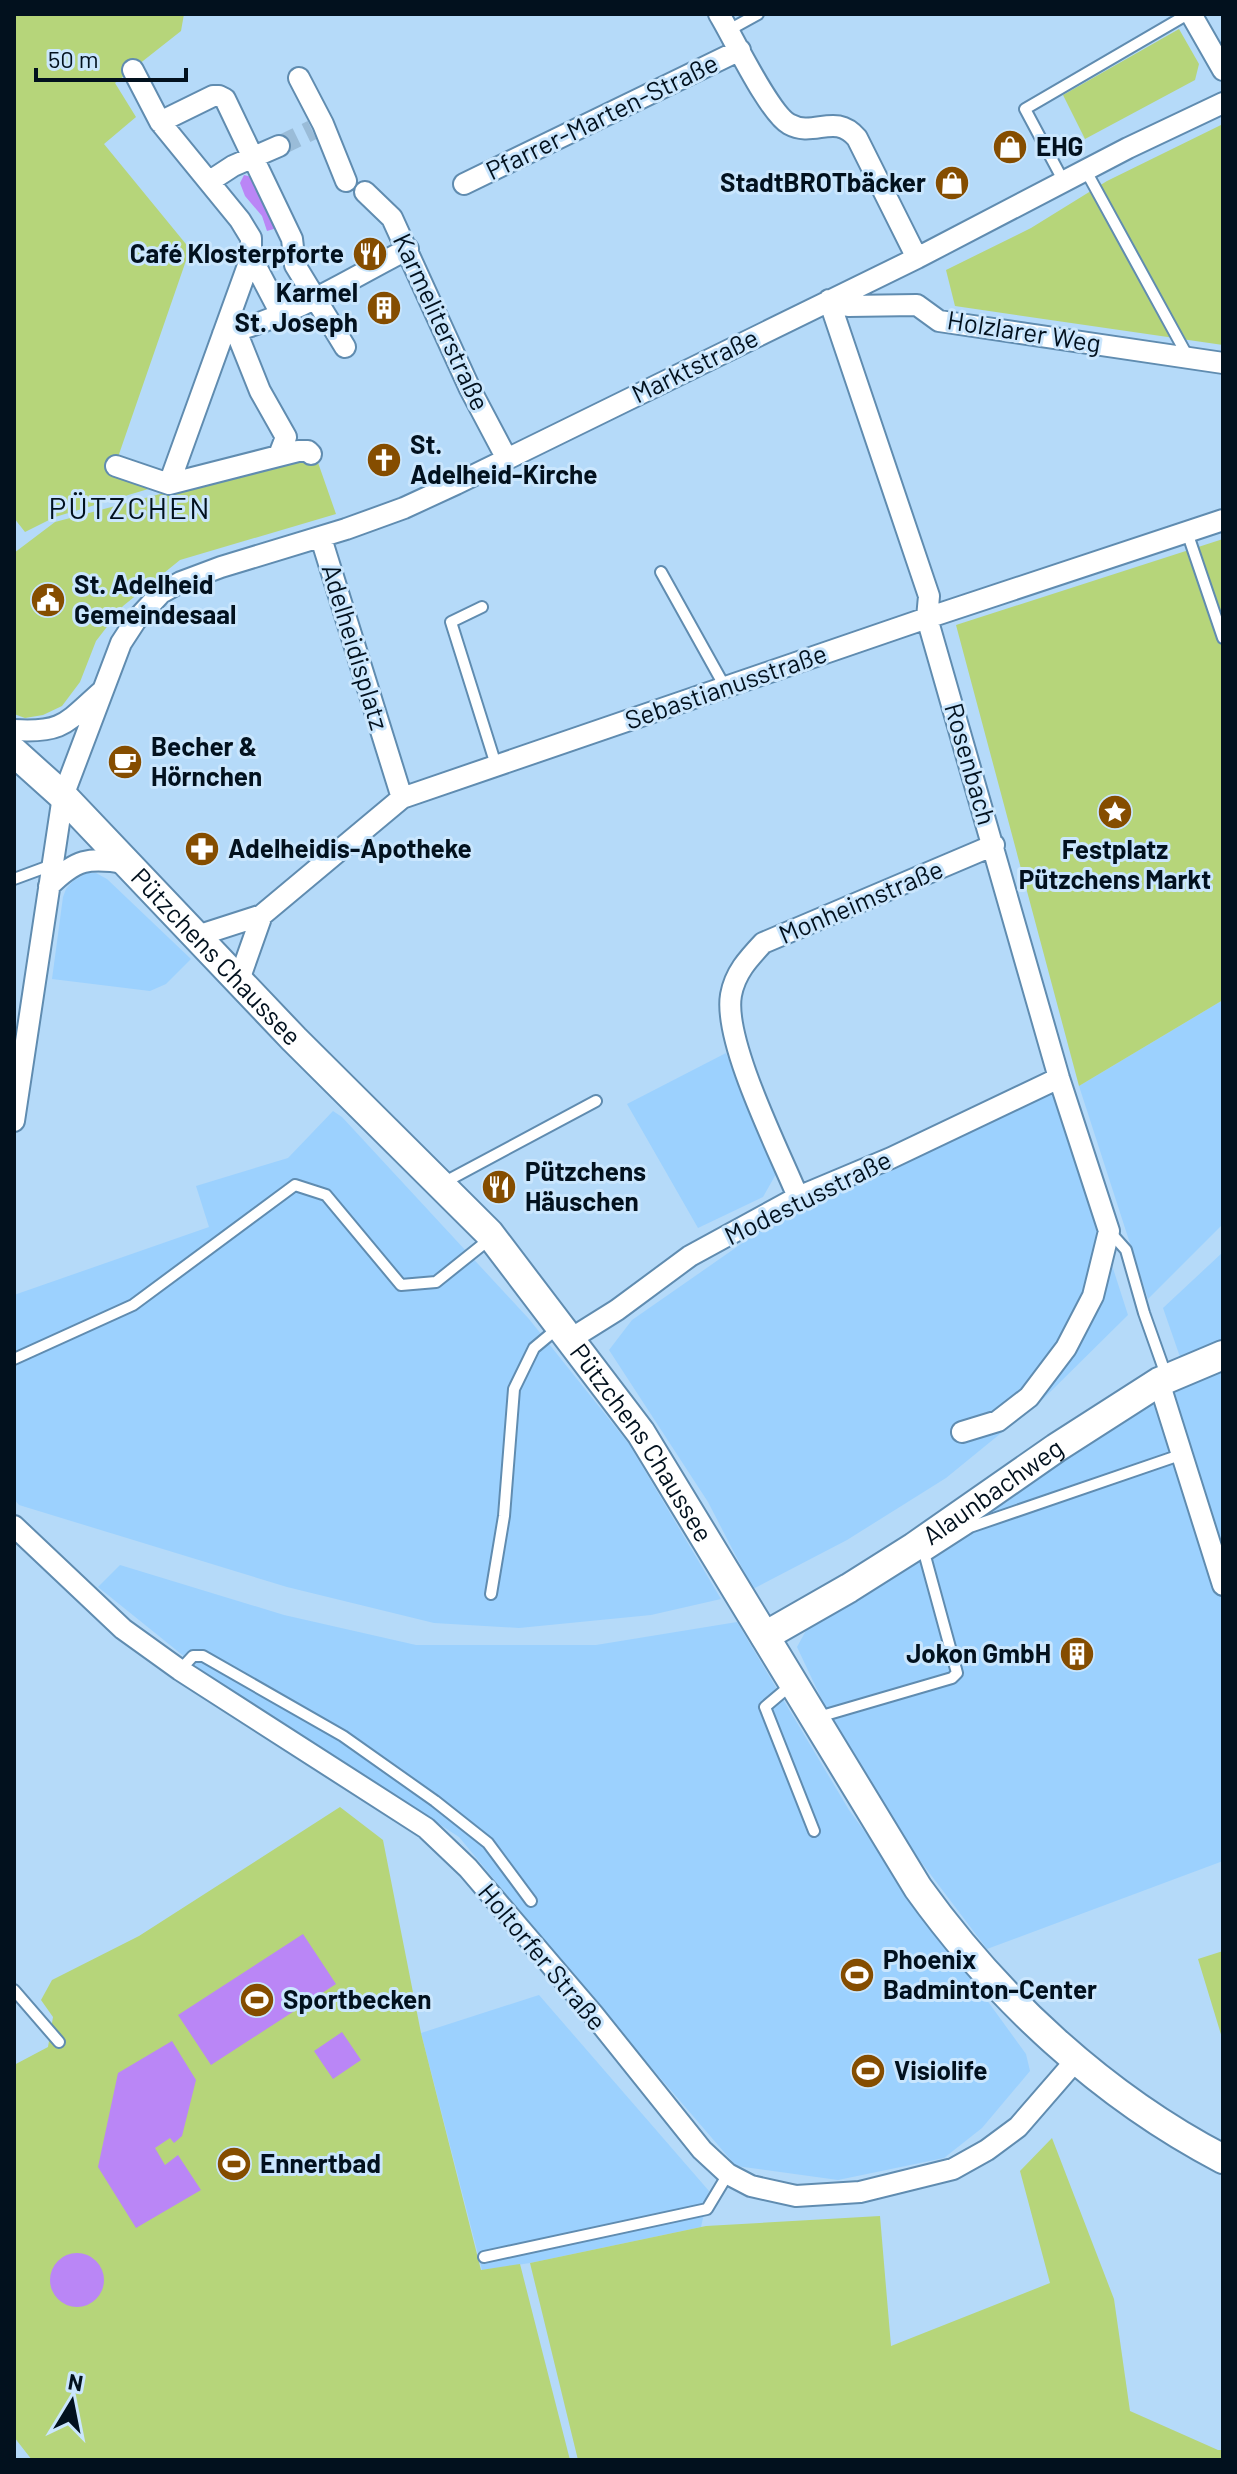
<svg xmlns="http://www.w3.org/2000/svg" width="1237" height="2474" viewBox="0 0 1237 2474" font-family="Barlow,sans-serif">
<rect width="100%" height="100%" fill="#b5daf9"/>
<path fill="#9cd1fe" d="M87 873H96L107 879 191 959 166 984 150 991 52 979 63 897 66 889 73 881Z
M1223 1000V1224L1148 1299 1079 1086Z
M726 1053 776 1174 763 1197 698 1228 627 1104Z
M1056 1091 1128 1315 1043 1399 946 1478 847 1540 753 1589 708 1502 609 1350 632 1320 777 1219Z
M333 1111 342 1117 529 1319 629 1444 721 1599 651 1615 519 1628 434 1623 287 1587 19 1505 14 1499V1295L209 1227 196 1186 288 1158Z
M1223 1252V1861L987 1949 909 1846 837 1732 797 1647 809 1625 1187 1377 1163 1308Z
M120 1565 284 1615 416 1645H596L737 1622 849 1810 1026 2054 1030 2071 982 2128 944 2158 838 2180 736 2166 606 2015 459 1837 201 1670 98 1587Z
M539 1995 709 2191 701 2227 530 2263 482 2270 421 2033Z"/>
<path fill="#b6d57a" d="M14 14H184L181 31 115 83 136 117 104 144 190 249 117 460 155 487 55 517 25 532 14 518Z
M1179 29 1199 64 1195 80 1085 139 1063 95Z
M1223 124V345L955 306 946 270 1031 228 1107 181Z
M311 454H315L336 514 180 560 123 606 96 641 80 682 62 706 43 715 25 718 14 714V553L55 522Z
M1223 539V1000L1079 1086 956 625Z
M340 1807 383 1840 421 2033 481 2270 520 2264 570 2460H32L14 2437V2065L48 2047 53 2017 41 2000 52 1980 139 1936Z
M1223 1951V2041L1198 1959Z
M1052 2138 1114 2299 1130 2411 1218 2450H1223V2460H578L530 2263 706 2226 880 2216 891 2346 1050 2283 1020 2171Z"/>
<path fill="#ba86f6" d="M244 175 252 177 256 191 270 209 277 228 267 231 262 216 245 196 240 183Z
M303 1934 336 1984 211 2065 178 2015Z
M342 2032 361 2060 333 2079 314 2051Z
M172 2041 196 2080 182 2136 174 2143 170 2138 155 2148 165 2165 178 2155 201 2190 136 2228 98 2167 118 2073Z
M50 2280a27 27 0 1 1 54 0a27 27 0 1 1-54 0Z"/>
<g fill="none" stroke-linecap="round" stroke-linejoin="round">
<path stroke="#9abcd8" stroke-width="20" stroke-dasharray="20 10" stroke-linecap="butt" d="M279 146 312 130"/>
<g stroke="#608cb0" stroke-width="14">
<path id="lane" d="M729 30 758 14
M1086 171 1188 357
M1064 182 1025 109 1188 14
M1187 532 1223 638
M661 572 725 687
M482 607 451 622 496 765
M14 879 52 865
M443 1183 596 1101
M1110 1232 1126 1250 1144 1313 1166 1375
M14 1359 133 1305 295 1185 326 1195 401 1285 436 1282 491 1238
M925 1556 970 1527 1180 1455
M491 1594 504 1516 514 1389 534 1348 558 1328
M180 1670 193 1656H203L343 1736 435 1801 488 1843 531 1901
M791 1685 765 1707 814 1831
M815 1718 952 1678 957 1673 925 1556 915 1548
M14 1990 59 2042
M484 2257 707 2209 728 2174"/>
</g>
<g stroke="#608cb0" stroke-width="24">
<path id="street" d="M719 14C733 37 769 113 789 124 814 138 835 112 857 138L917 258
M1191 14 1223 70
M133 70 160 122 240 220 251 238V257L169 484
M299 78 323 124 346 181
M160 122 213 96H219L225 99 292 239 295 265 345 347
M210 181 233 166 279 146
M464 184 740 50
M365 192 392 218 470 389 507 459
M251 257 281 314
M829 300 929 596 927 618 1059 1078 1109 1231 1093 1296 1066 1348 1029 1397 998 1421 962 1432
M829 300 848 306 917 305 939 321 1223 363
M236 331 260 391 286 437 279 455
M223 334C290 318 347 280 408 249
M116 466 169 484
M169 484 298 451H308L311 454
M321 538 402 798
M14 730C63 733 66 723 101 692
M49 886C76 859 88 857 126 863
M197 936 262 915 402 798 927 618 1223 520
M239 980 262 915
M14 1121 63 796 121 643 136 620 161 593 181 582 221 567 346 529 404 508 456 484 917 258 1128 148 1223 103
M798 1197C779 1151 723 1041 731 995 735 973 748 959 763 943L994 845
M569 1340 617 1310 690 1256 798 1197 891 1158 1059 1078
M1159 1382 1223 1585
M14 1526 123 1629 180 1670 426 1828 468 1868 593 2014 702 2150 728 2174 751 2186 796 2196 860 2192 953 2169 987 2150 1018 2127 1077 2059"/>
</g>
<g stroke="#608cb0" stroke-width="32">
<g id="secondary">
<path id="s1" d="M14 752 63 796 294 1039 489 1233 641 1433 918 1888C997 1998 1102 2096 1223 2159"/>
<path id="s2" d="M765 1636 849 1588 914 1547 1056 1448 1159 1382 1223 1355"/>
</g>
</g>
<use href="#lane" stroke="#fff" stroke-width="10"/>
<use href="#street" stroke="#fff" stroke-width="20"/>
<use href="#secondary" stroke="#fff" stroke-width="28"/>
</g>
<defs>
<g id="shop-disc" transform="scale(1.8)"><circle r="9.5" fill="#854d00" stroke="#cae6fd"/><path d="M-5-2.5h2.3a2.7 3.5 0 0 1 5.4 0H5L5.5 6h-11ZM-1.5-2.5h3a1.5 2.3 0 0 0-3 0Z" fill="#fff"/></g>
<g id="restaurant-disc" transform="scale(1.8)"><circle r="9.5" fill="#854d00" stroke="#cae6fd"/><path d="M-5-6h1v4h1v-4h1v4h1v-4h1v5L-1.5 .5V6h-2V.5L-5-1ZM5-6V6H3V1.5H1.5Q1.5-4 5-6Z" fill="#fff"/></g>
<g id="building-disc" transform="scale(1.8)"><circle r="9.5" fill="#854d00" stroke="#cae6fd"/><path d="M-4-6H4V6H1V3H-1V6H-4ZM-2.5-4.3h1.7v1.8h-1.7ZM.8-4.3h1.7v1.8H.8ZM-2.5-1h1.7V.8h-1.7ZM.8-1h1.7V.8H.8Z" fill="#fff"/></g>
<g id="church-disc" transform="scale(1.8)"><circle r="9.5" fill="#854d00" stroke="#cae6fd"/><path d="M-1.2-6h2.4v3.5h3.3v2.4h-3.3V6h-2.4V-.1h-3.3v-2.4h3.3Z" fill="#fff"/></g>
<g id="civic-disc" transform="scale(1.8)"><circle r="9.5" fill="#854d00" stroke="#cae6fd"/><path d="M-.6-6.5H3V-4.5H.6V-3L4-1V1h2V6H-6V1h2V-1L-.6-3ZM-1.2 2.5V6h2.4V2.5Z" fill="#fff"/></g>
<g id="cafe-disc" transform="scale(1.8)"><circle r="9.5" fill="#854d00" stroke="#cae6fd"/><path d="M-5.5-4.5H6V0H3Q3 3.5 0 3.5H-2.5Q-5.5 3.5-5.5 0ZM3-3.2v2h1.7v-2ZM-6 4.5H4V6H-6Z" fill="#fff"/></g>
<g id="sight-disc" transform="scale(1.8)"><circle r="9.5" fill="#854d00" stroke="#cae6fd"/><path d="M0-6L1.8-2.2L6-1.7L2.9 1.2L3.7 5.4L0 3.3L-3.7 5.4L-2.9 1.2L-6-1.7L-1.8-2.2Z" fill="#fff"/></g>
<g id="pharmacy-disc" transform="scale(1.8)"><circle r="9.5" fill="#854d00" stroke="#cae6fd"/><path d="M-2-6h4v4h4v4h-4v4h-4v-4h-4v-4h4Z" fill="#fff"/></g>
<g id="stadium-disc" transform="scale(1.8)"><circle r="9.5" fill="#854d00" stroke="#cae6fd"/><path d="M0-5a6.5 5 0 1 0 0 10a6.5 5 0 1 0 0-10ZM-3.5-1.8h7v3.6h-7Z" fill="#fff"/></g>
</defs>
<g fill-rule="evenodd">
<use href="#shop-disc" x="1010" y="147"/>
<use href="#shop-disc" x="952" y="183"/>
<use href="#restaurant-disc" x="370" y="254"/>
<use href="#building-disc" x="384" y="308"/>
<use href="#church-disc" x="384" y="460"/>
<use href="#civic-disc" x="48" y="600"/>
<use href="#cafe-disc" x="125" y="762"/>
<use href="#sight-disc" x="1115" y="812"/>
<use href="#pharmacy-disc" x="202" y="849"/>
<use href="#restaurant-disc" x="499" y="1187"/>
<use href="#building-disc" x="1077" y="1654"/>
<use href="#stadium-disc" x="857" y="1975"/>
<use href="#stadium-disc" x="257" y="2000"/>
<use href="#stadium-disc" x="868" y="2071"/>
<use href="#stadium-disc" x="234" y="2164"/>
</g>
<g text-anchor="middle" stroke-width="6" stroke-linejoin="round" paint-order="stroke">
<g font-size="26" fill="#02111e" stroke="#cae6fd">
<text transform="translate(602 117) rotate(-26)" y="9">Pfarrer-Marten-Straße</text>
<text transform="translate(441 322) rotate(65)" y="9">Karmeliterstraße</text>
<text transform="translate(1024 332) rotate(9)" y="9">Holzlarer Weg</text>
<text transform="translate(695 366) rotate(-26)" y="9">Marktstraße</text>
<text transform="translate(355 647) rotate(73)" y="9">Adelheidisplatz</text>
<text transform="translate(726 687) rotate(-19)" y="9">Sebastianusstraße</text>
<text transform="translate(970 764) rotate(74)" y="9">Rosenbach</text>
<text transform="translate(861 902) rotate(-23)" y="9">Monheimstraße</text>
<text dy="9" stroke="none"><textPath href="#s1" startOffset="288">Pützchens Chaussee</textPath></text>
<text transform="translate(808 1198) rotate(-26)" y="9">Modestusstraße</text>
<text dy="9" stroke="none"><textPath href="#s1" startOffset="936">Pützchens Chaussee</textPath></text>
<text dy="9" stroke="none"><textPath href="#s2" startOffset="270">Alaunbachweg</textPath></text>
<text transform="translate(542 1957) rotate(50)" y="9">Holtorfer Straße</text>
</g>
<g font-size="26" font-weight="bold" fill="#02111e" stroke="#cae6fd" text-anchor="start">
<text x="1036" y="156">EHG</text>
<text x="926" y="192" text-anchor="end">StadtBROTbäcker</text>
<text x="344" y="263" text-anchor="end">Café Klosterpforte</text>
<text x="358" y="302" text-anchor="end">Karmel<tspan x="358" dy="30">St. Joseph</tspan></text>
<text x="410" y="454">St.<tspan x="410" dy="30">Adelheid-Kirche</tspan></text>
<text x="74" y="594">St. Adelheid<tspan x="74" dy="30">Gemeindesaal</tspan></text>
<text x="151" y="756">Becher &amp;<tspan x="151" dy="30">Hörnchen</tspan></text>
<text x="228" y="858">Adelheidis-Apotheke</text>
<text x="1115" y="859" text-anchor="middle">Festplatz<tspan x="1115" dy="30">Pützchens Markt</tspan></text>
<text x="525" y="1181">Pützchens<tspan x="525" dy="30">Häuschen</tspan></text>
<text x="1051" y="1663" text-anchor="end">Jokon GmbH</text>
<text x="883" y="1969">Phoenix<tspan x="883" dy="30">Badminton-Center</tspan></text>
<text x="283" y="2009">Sportbecken</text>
<text x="894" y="2080">Visiolife</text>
<text x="260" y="2173">Ennertbad</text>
</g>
<g font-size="30" letter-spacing="2" fill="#02111e" stroke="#cae6fd">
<text x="130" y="519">PÜTZCHEN</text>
</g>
</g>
<rect width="1237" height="2474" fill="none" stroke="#02111e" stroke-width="32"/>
<g transform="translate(72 2402) rotate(10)" stroke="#cae6fd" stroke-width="6" paint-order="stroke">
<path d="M0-6L14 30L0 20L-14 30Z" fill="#02111e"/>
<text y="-12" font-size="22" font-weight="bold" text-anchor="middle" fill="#02111e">N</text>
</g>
<path d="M36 68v12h150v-12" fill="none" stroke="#02111e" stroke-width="4"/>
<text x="48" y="68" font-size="24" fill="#02111e" stroke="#cae6fd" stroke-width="6" paint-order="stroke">50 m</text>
</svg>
